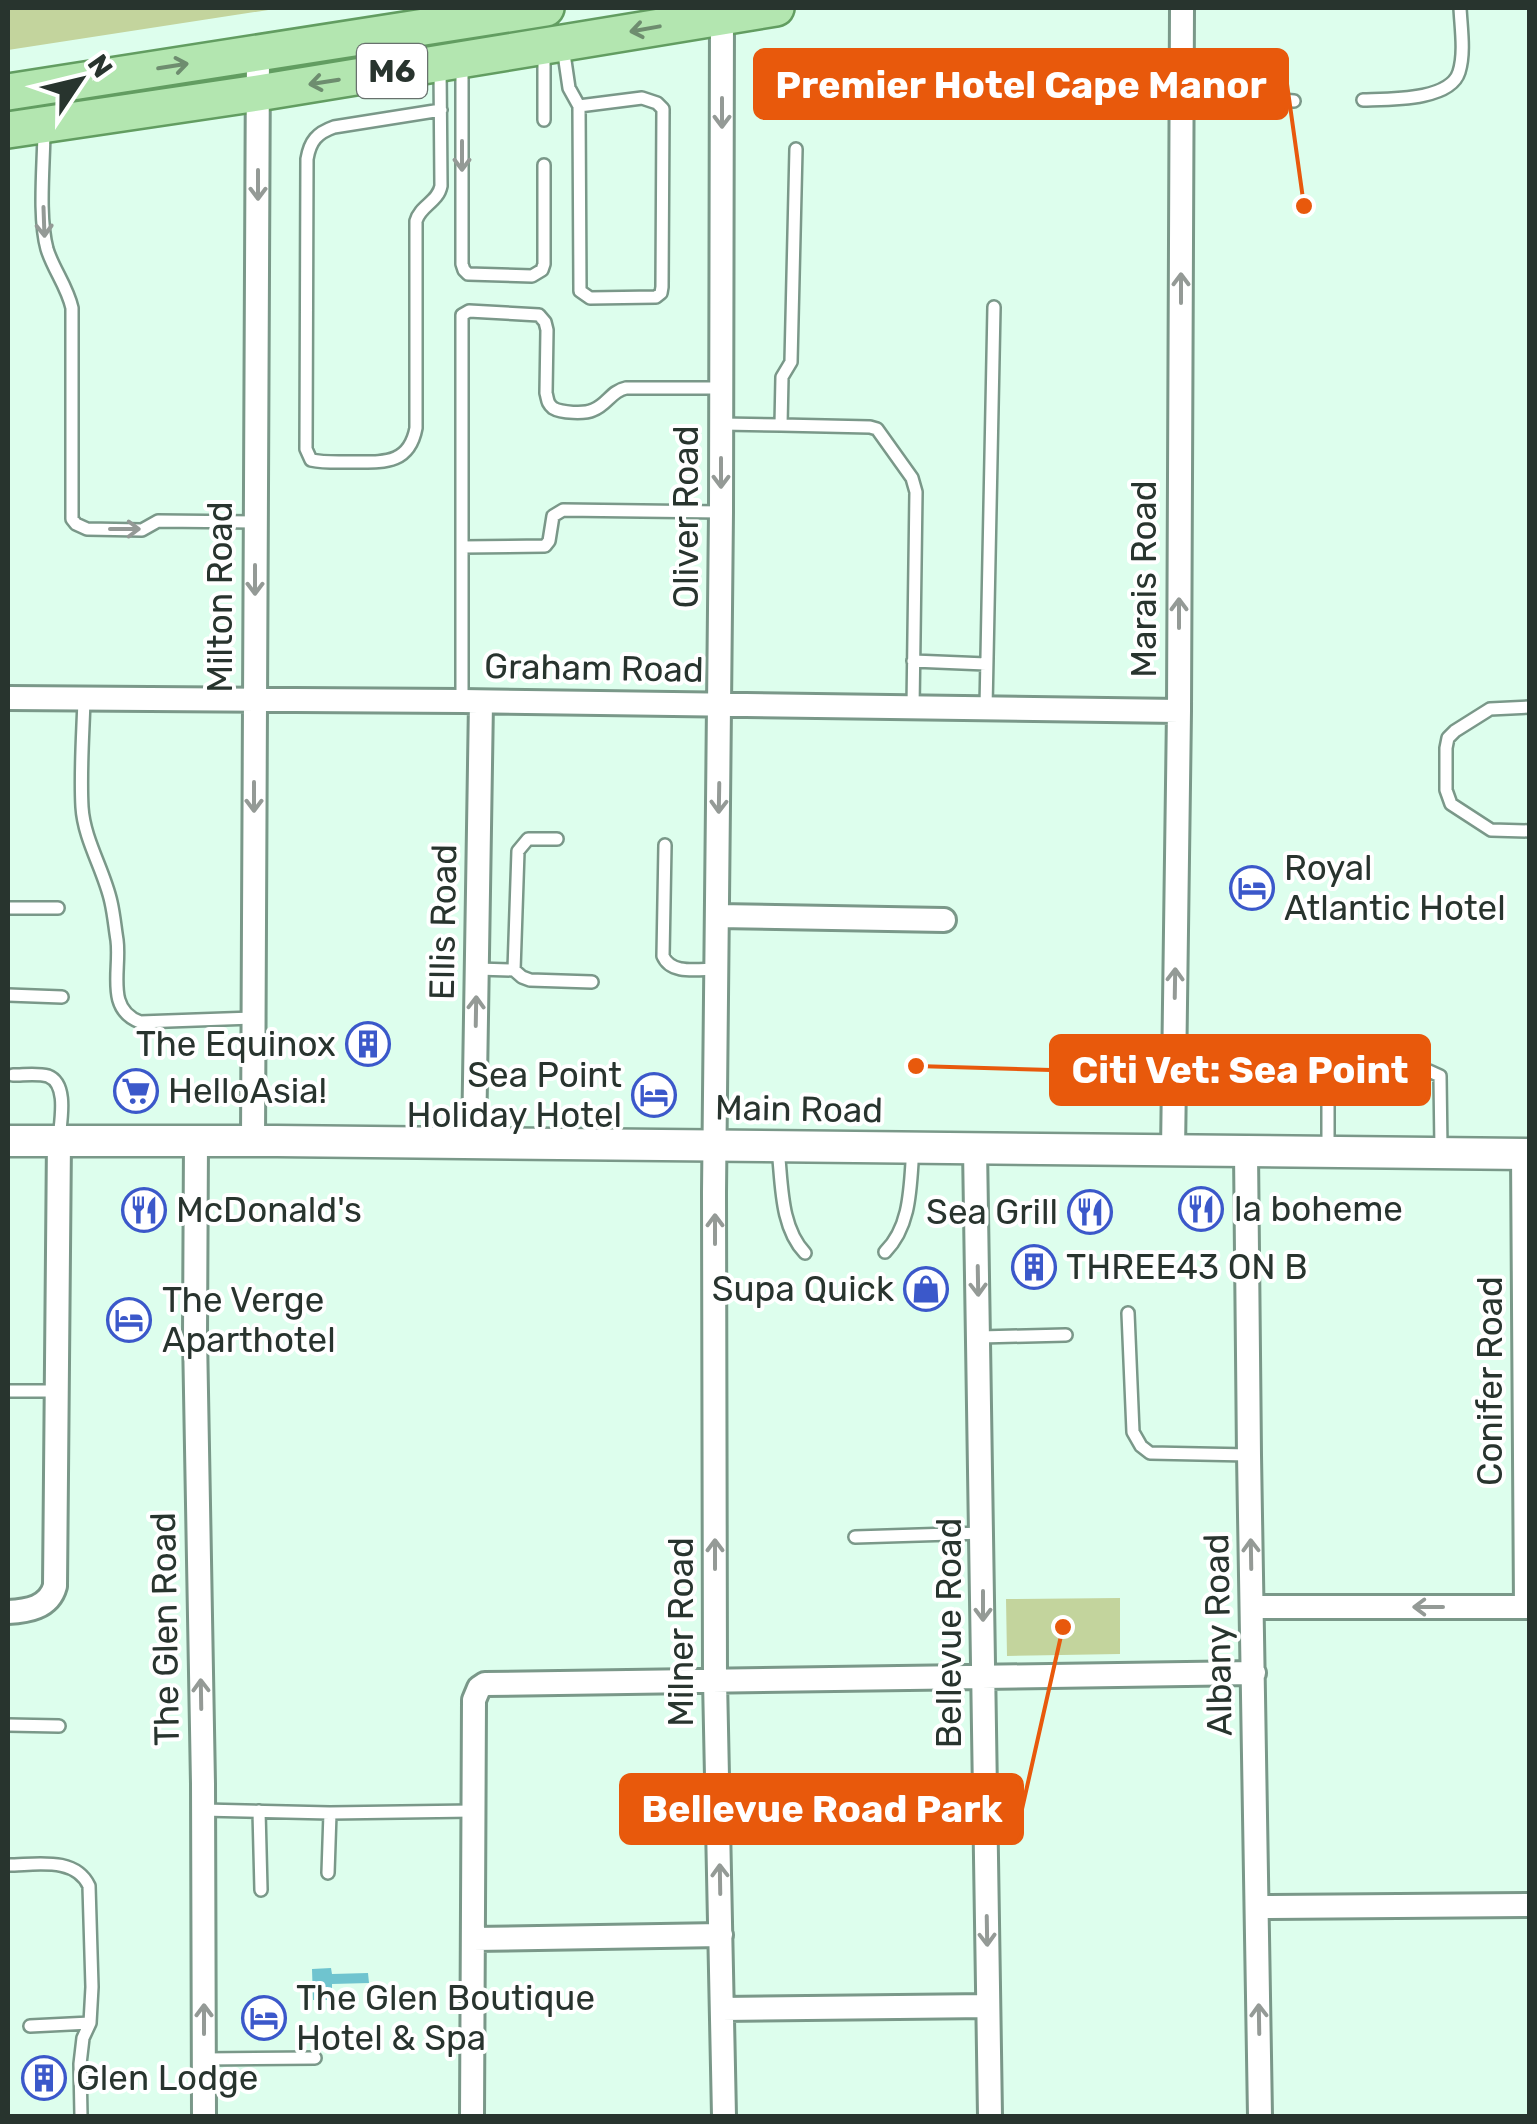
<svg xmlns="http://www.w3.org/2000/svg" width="1537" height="2124" viewBox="0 0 1537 2124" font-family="Rubik,sans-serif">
<rect width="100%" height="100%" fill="#ddfeed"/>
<path fill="#c3d49d" d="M8 8H281L8 50Z
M1120 1598V1654L1007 1656 1006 1599Z"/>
<path fill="#6fc4cf" d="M331 1968 332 1974 368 1973 369 1983 332 1984V2000H313L312 1969Z"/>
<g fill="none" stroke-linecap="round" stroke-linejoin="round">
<g stroke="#7a9889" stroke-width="16">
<path id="lane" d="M563 47 569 88 579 106 580 291 590 298 656 297 661 293 662 287 663 109 657 103 642 98 579 106
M544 49V120
M462 63V264L464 270 468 274 532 276 542 270 544 264V165
M440 67 441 186C438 202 420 206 416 221V428C409 465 383 462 352 462 339 462 325 463 311 460L306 449 307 159C310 141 317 133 334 127L441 110
M1236 96 1294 101
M1363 100C1388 99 1450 101 1459 72 1465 53 1461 28 1460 8
M44 128C44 163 38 216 47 249 53 269 67 286 72 308V519L76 524 87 529 142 530 158 521 255 522
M796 149 791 362 782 377 781 425 870 427 877 429 912 478 916 492 913 707
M722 424 781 425
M462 547 545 546 549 541 553 516 563 510 721 512
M913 661 986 664
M84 699C83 734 80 771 82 807 84 840 104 870 111 902 114 915 115 928 117 940 121 970 105 1009 140 1022L253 1018
M462 701V315L469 311 539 315 545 322 547 330 546 393C548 400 547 403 553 408 561 413 585 414 593 410 607 405 611 391 626 388H722
M1530 707 1490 709 1455 731 1448 738 1446 748V790L1451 804 1491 830 1530 831
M986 708 994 307
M665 845 663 956C671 975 698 969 717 969
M8 908H58
M477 969 514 970 522 977 530 980 592 982
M514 970 518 851 528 839H557
M8 995 62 997
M1399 1070 1429 1071 1440 1076 1441 1149
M13 1075C24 1075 38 1073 48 1076 69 1084 60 1123 59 1140
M778 1149C782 1183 780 1227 805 1253
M1328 1149V1082L1334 1071 1345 1070
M885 1252C912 1225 910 1184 913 1148
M1128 1313 1133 1432 1141 1446 1150 1453 1249 1455
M980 1337 1066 1335
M8 1391H56
M855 1537 983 1533
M8 1725 59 1726
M203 1810 330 1813 473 1811
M259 1811 261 1890
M8 1865C35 1865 75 1856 89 1886L92 1987 90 2023 83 2038 80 2064 81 2116
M328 1873 330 1813
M30 2026 90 2023
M204 2059 315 2058"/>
</g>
<g stroke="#7a9889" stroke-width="28">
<path id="street" d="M722 8 721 512 714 1192 715 1680 724 2116
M8 698 462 701 1179 711
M718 916 944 920
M196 1141 195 1336 203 1784 204 2116
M253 1141 258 53
M474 1143 481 702
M975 1148C983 1471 985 1794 990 2116
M1173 1151 1179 711 1182 8
M1246 1152 1249 1455 1260 2116
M1523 1154 1526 1607
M1253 1607H1530
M8 1612C27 1611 49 1608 55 1586L59 1140
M1258 1907 1530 1905
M473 1939 721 1935
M722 2009 988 2006
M472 2116 474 1700 479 1688 485 1684 1254 1673"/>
</g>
<g stroke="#7a9889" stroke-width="35">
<path id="secondary" d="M8 1141H277L1530 1154"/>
</g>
<g stroke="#629d61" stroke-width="40">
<path id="primary" d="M8 92 546 8
M8 130 258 93 776 8"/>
</g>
<use href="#lane" stroke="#fff" stroke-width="11"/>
<use href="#street" stroke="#fff" stroke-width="22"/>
<use href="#secondary" stroke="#fff" stroke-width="30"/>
<use href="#primary" stroke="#b3e6b0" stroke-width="35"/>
</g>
<defs><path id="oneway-shaft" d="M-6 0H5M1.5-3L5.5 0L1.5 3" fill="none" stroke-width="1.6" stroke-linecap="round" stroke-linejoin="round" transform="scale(2.5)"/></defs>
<g stroke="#6e8d6f">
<use href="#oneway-shaft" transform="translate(645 29) rotate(170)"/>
<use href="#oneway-shaft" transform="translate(173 66) rotate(-9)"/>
<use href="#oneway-shaft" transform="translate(324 82) rotate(171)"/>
</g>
<g stroke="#949a96">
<use href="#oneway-shaft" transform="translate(722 113) rotate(90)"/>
<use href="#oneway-shaft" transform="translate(462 156) rotate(90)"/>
<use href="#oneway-shaft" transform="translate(258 185) rotate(90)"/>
<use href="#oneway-shaft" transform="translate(44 222) rotate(88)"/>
<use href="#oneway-shaft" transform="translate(1181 288) rotate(-90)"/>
<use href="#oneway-shaft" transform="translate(721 473) rotate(90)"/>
<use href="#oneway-shaft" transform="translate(125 529)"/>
<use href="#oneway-shaft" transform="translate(255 580) rotate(90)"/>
<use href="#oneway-shaft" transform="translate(1179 613) rotate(-90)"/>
<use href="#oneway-shaft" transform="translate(254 797) rotate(90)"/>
<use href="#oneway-shaft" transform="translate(719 798) rotate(91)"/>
<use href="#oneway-shaft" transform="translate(1175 983) rotate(-89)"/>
<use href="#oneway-shaft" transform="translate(476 1011) rotate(-89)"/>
<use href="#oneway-shaft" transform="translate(715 1229) rotate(-90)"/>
<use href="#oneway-shaft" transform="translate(978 1281) rotate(89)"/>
<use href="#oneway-shaft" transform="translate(715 1554) rotate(-90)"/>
<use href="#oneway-shaft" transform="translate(1251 1554) rotate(-91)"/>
<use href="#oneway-shaft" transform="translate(983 1606) rotate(90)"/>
<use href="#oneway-shaft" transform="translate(1428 1607) rotate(180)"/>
<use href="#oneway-shaft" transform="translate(201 1694) rotate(-91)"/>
<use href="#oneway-shaft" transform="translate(720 1879) rotate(-91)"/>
<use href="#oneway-shaft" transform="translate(987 1931) rotate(89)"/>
<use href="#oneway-shaft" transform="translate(204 2019) rotate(-90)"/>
<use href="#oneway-shaft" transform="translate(1259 2019) rotate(-91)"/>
</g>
<defs>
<g id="hotel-ring" transform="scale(2.25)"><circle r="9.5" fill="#fff" stroke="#3b58ca" stroke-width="1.5"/><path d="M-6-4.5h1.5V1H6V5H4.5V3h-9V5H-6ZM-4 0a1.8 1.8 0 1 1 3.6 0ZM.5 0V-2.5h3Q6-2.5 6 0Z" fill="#3b58ca"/></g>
<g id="building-ring" transform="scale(2.25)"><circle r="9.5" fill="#fff" stroke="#3b58ca" stroke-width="1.5"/><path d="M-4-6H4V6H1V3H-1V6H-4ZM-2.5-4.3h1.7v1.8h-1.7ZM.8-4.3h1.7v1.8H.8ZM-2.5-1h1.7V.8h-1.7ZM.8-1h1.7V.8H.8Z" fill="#3b58ca"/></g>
<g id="supermarket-ring" transform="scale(2.25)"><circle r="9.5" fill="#fff" stroke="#3b58ca" stroke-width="1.5"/><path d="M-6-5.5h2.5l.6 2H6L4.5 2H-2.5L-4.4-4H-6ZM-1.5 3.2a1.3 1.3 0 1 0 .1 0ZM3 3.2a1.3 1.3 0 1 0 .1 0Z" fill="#3b58ca"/></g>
<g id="restaurant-ring" transform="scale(2.25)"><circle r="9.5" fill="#fff" stroke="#3b58ca" stroke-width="1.5"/><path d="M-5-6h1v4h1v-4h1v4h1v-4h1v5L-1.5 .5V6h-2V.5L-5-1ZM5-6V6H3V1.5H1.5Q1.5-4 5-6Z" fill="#3b58ca"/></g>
<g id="shop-ring" transform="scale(2.25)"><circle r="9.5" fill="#fff" stroke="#3b58ca" stroke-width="1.5"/><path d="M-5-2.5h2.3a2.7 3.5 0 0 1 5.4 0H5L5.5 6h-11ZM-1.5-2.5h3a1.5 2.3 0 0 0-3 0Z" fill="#3b58ca"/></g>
</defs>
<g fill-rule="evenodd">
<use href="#hotel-ring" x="1252" y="888"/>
<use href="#building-ring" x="368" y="1044"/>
<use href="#supermarket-ring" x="136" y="1091"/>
<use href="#hotel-ring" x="654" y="1095"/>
<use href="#restaurant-ring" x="1201" y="1209"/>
<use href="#restaurant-ring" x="144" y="1210"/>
<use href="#restaurant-ring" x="1090" y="1212"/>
<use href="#building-ring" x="1034" y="1267"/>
<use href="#shop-ring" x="926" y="1289"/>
<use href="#hotel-ring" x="129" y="1320"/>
<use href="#hotel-ring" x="264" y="2018"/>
<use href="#building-ring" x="44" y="2078"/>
</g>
<g text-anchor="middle" stroke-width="8" stroke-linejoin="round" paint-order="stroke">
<rect fill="#fff" stroke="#68716d" stroke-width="2.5" x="357" y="44" width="70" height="54" rx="8"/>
<g font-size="32" font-weight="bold" fill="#28342e">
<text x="392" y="82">M6</text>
</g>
<g font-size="35" fill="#28342e" stroke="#fff">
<text transform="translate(686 517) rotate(-90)" y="12">Oliver Road</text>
<text transform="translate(1144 579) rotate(-90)" y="12">Marais Road</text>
<text transform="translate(220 597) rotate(-90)" y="12">Milton Road</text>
<text transform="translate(594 668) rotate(1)" y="12">Graham Road</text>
<text transform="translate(443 922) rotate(-89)" y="12">Ellis Road</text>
<text transform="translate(799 1109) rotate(1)" y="12">Main Road</text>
<text transform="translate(1490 1381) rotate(-90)" y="12">Conifer Road</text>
<text transform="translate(165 1629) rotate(-91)" y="12">The Glen Road</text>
<text transform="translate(681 1632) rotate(-90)" y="12">Milner Road</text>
<text transform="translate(949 1633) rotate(-90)" y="12">Bellevue Road</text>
<text transform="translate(1218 1635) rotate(-91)" y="12">Albany Road</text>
</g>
<g font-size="35" fill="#28342e" stroke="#fff" text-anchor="start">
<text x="1284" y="880">Royal<tspan x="1284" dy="40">Atlantic Hotel</tspan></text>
<text x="336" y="1056" text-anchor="end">The Equinox</text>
<text x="622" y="1087" text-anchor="end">Sea Point<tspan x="622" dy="40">Holiday Hotel</tspan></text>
<text x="168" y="1103">HelloAsia!</text>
<text x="1234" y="1221">la boheme</text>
<text x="176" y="1222">McDonald's</text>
<text x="1058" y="1224" text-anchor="end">Sea Grill</text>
<text x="1066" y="1279">THREE43 ON B</text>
<text x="894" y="1301" text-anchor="end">Supa Quick</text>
<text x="162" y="1312">The Verge<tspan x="162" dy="40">Aparthotel</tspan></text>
<text x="296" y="2010">The Glen Boutique<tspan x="296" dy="40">Hotel &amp; Spa</tspan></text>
<text x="76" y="2090">Glen Lodge</text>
</g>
</g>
<path fill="none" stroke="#e8590c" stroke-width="4" d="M1304 206L1287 84M916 1066L1051 1070M1063 1627L1022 1809"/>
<g fill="#e8590c" stroke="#fff" stroke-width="4">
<circle cx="1304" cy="206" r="10"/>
<circle cx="916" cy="1066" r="10"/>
<circle cx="1063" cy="1627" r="10"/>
</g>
<g fill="#e8590c" stroke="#e8590c" stroke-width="4">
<rect x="755" y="50" width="532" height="68" rx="10"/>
<rect x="1051" y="1036" width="378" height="68" rx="10"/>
<rect x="621" y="1775" width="401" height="68" rx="10"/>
</g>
<g font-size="38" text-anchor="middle" font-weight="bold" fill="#fff">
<text x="1021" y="98">Premier Hotel Cape Manor</text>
<text x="1240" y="1083">Citi Vet: Sea Point</text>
<text x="822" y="1822">Bellevue Road Park</text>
</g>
<rect width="1537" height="2124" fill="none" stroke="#28342e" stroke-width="20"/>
<g transform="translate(80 80) rotate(55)" stroke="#ffffff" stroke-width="8" paint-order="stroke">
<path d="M0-8L18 38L0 25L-18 38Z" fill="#28342e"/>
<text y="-15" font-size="28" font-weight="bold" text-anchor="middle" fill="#28342e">N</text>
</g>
</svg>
